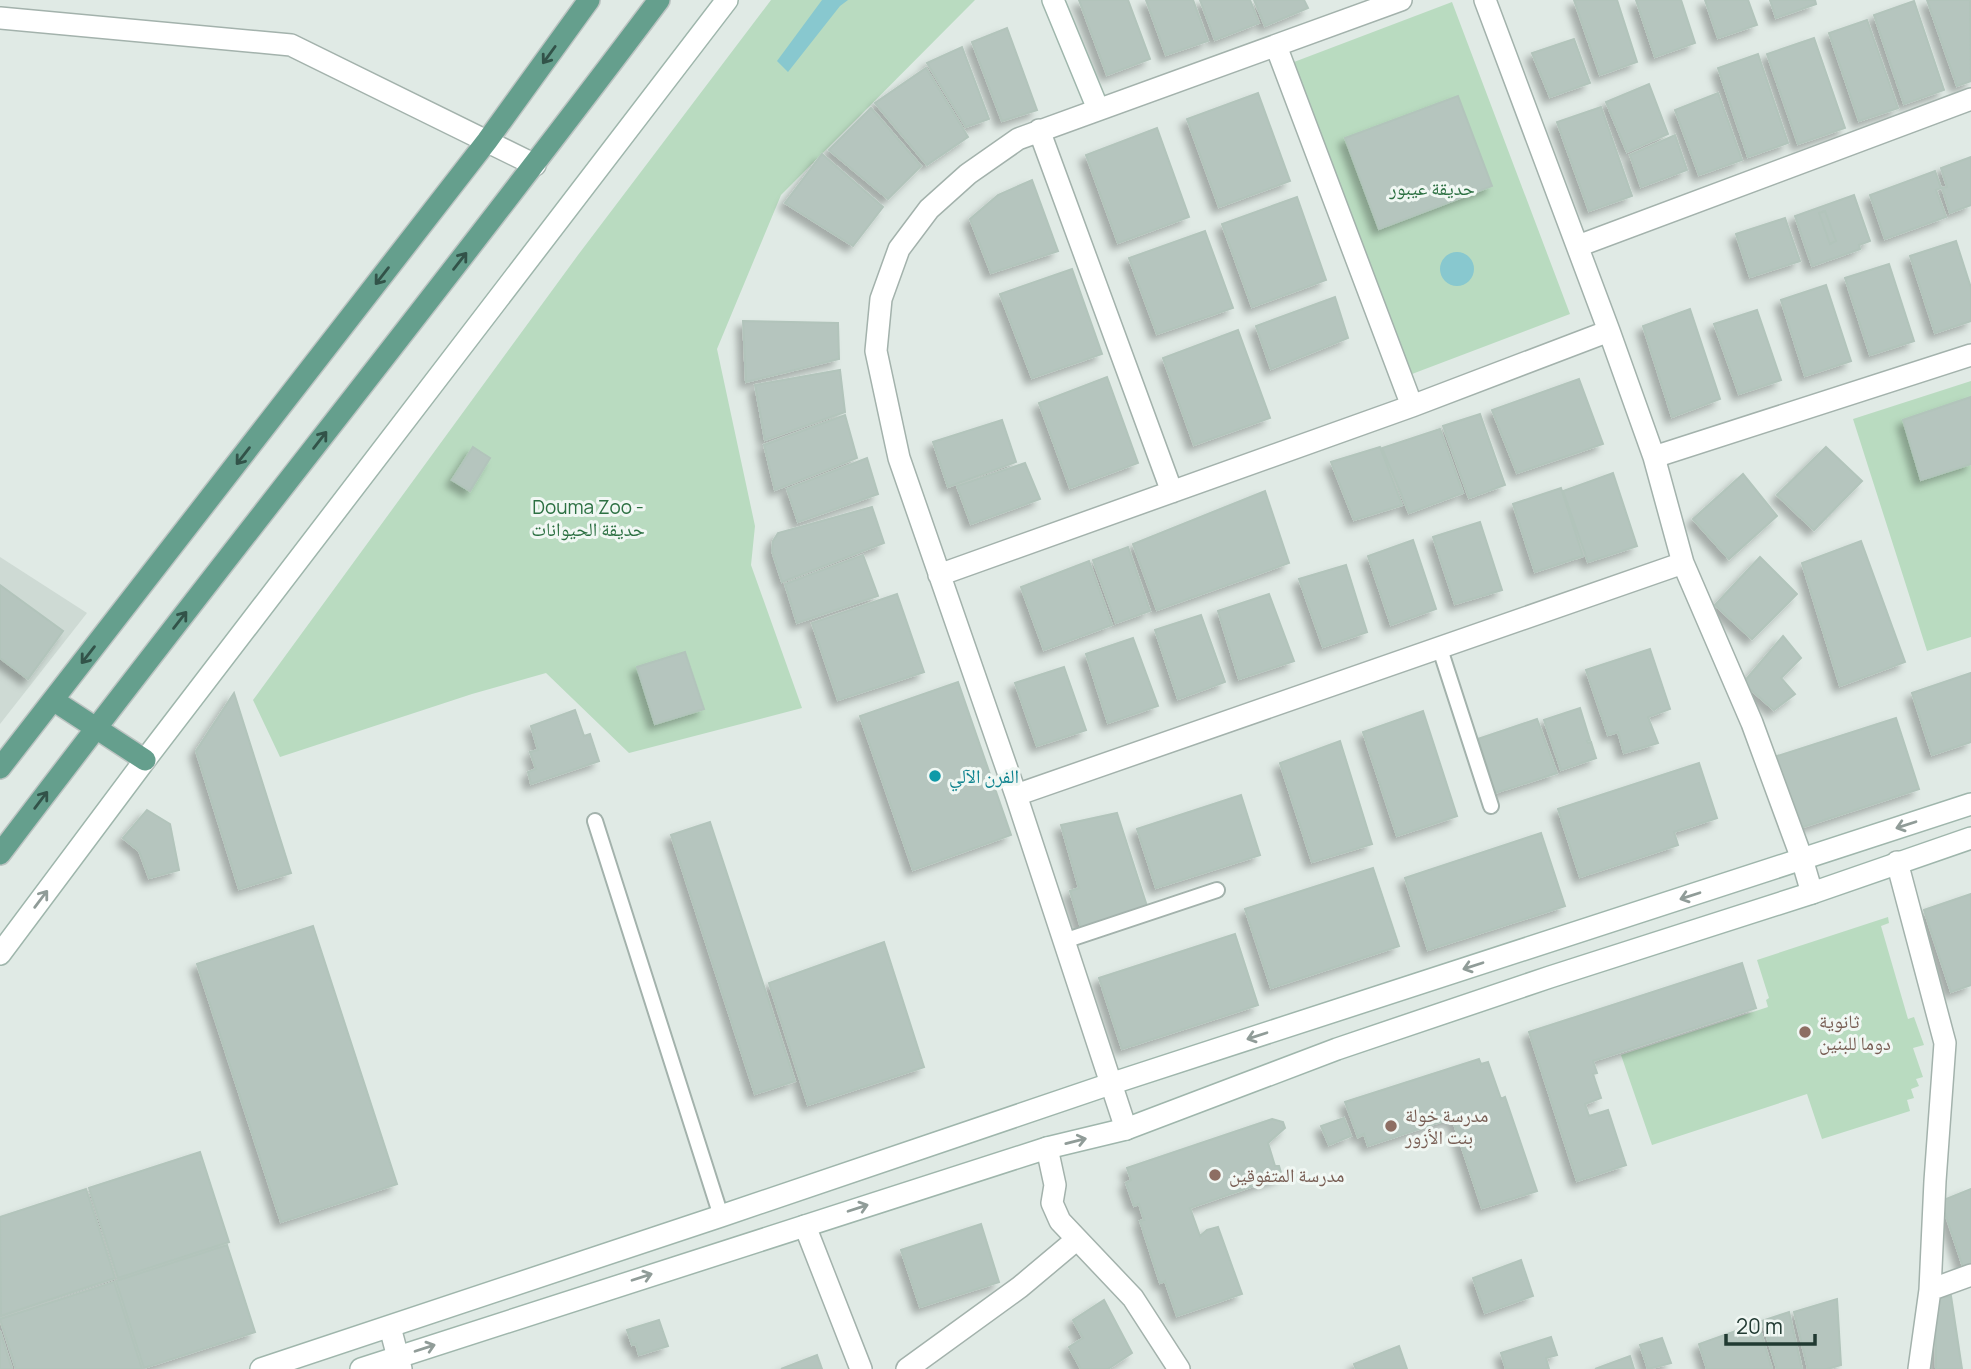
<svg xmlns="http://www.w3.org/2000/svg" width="1971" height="1369" viewBox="0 0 1971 1369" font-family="Manrope,'Noto Naskh Arabic',sans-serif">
<defs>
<filter id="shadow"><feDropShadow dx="-6" dy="6" stdDeviation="3.5" flood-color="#0004"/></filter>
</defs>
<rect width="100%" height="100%" fill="#e0eae5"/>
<path fill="#cedad4" d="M0 557 87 613 0 724Z"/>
<path fill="#b9dbc0" d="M771 0H975L781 195 717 349 755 526 751 565 802 708 629 753 546 673 472 694 280 757 253 700 578 255Z
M1452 2 1570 314 1412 374 1294 62Z
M1971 381V637L1927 651 1853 419Z
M1888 917 1889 923 1881 926 1908 1019 1914 1017 1924 1045 1913 1048 1923 1077 1916 1079 1919 1086 1911 1089 1914 1098 1907 1100 1910 1111 1822 1139 1807 1094 1652 1145 1621 1055 1768 1007 1766 1000 1769 998 1757 960Z"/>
<path fill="#88c8cf" d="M822 0H848L840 6 788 72 777 61Z
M1440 269a17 17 0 1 1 34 0a17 17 0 1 1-34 0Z"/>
<path fill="#b5c5be" stroke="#b2c4bb" stroke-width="2" fill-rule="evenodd" filter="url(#shadow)" d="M1079 0H1128L1150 59 1107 75Z
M1146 0H1193L1208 41 1166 55Z
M1200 0H1250L1259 23 1215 40Z
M1254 0H1304L1308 8 1265 26Z
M1574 0H1617L1637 62 1600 75Z
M1636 0H1681L1695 43 1655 57Z
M1705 0H1748L1757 25 1718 38Z
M1770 0H1815L1816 4 1776 18Z
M1927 0H1970L1971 81 1957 86Z
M1914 1 1944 90 1904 104 1874 15Z
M1867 20 1898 108 1859 121 1829 33Z
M1007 28 1037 110 1002 121 972 42Z
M1814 38 1845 128 1798 144 1767 54Z
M1574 39 1590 83 1550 97 1532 53Z
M962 47 989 119 966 127 927 63Z
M1758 54 1788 143 1748 157 1718 68Z
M926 68 968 137 927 165 875 103Z
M1649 84 1668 134 1627 152 1606 102Z
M1258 93 1290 181 1219 207 1187 119Z
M1718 93 1742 160 1699 175 1675 110Z
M1458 96 1492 186 1379 229 1345 138Z
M1601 107 1632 196 1589 211 1557 122Z
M871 108 921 166 888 199 829 150Z
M1157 128 1189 217 1118 243 1086 155Z
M1675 135 1687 170 1641 187 1630 155Z
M822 154 883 207 853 246 785 203Z
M1971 157V205L1950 213 1942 188 1947 187 1941 168Z
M1935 171 1941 188 1936 190 1946 217 1885 239 1870 195Z
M1032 180 1058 251 991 273 970 219 998 195Z
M1854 195 1870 241 1859 245 1860 249 1812 266 1795 216ZM1825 211 1836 241 1830 244 1819 213Z
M1297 197 1326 280 1252 307 1222 224Z
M1825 211 1836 241 1830 244 1819 213Z
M1785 218 1800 261 1750 277 1736 234Z
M1205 231 1233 308 1157 334 1129 258Z
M1956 241 1971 288V321L1935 333 1910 256Z
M1889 264 1914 341 1870 355 1845 278Z
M1072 269 1102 354 1032 378 1000 294Z
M1826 285 1851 361 1805 376 1781 300Z
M1335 297 1348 338 1271 369 1256 326Z
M1690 309 1720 399 1672 417 1643 326Z
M1757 310 1781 380 1739 394 1714 324Z
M743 321 838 323 839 359 746 382Z
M1238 330 1270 418 1194 445 1163 358Z
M840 370 845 412 765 440 755 385Z
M1107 377 1138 463 1070 488 1039 403Z
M1579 379 1603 444 1517 473 1492 410Z
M1971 397V464L1921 480 1903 420Z
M1480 414 1505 485 1469 498 1443 426Z
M845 415 857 458 775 490 764 445Z
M1002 420 1016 462 948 487 933 442Z
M1440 429 1463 493 1409 513 1382 448Z
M473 447 490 458 470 491 452 480Z
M1380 447 1402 505 1354 520 1331 462Z
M1826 447 1862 481 1814 530 1777 495Z
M867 458 878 494 798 522 787 489Z
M1025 463 1040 499 971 524 957 486Z
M1613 473 1637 546 1588 562 1563 491Z
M1743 474 1777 516 1729 559 1693 519Z
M1561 488 1583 556 1535 572 1513 504Z
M1265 491 1289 563 1157 610 1133 544Z
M872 507 884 543 782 582 772 551 773 541 778 533Z
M1480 522 1502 590 1455 604 1433 537Z
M1413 540 1436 609 1391 625 1368 556Z
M1861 541 1905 662 1840 686 1802 563Z
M1128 547 1150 611 1116 623 1093 560Z
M863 555 878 596 797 623 785 584Z
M1760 557 1797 594 1752 639 1715 605Z
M1089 561 1112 625 1044 650 1021 587Z
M1346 565 1367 632 1323 647 1299 579Z
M0 585 63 631 28 679 0 658Z
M897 594 924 672 838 700 812 623Z
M1269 594 1294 661 1239 679 1218 611Z
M1201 615 1225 682 1178 699 1155 630Z
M1783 636 1801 658 1781 678 1795 694 1774 710 1743 683Z
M1133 638 1158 706 1108 723 1086 654Z
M1650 649 1670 709 1648 717 1658 743 1624 753 1618 732 1608 735 1586 670Z
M685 652 704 709 655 724 637 667Z
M1064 667 1086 730 1037 746 1015 683Z
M1971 673V742L1932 755 1912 693Z
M958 682 1011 835 913 870 860 716Z
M234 693 291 873 239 889 196 751Z
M1580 708 1590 740 1587 741 1588 743 1591 742 1596 758 1561 770 1544 720Z
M575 710 584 736 590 734 599 761 531 784 528 772 536 769 530 752 538 750 531 726Z
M1423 711 1457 816 1397 836 1363 732Z
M1896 718 1919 789 1794 830 1771 758Z
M1537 719 1557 773 1495 793 1478 739Z
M1340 741 1372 844 1312 862 1280 763Z
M1699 763 1717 818 1674 832 1678 845 1580 877 1558 809Z
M1241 795 1260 855 1156 888 1137 829Z
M147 810 170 824 179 870 149 878 139 851 123 838Z
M1117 813 1147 906 1081 928 1070 891 1079 888 1061 825Z
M710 822 795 1081 755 1094 671 835Z
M1541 833 1565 906 1428 950 1405 878Z
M1373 868 1399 946 1271 988 1245 909Z
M1971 894V985L1951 992 1924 910Z
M313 926 397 1184 281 1222 197 964Z
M1235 934 1258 1005 1122 1049 1099 978Z
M884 942 924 1067 808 1105 769 983Z
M1742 963 1756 1008 1593 1061 1597 1073 1593 1074 1601 1098 1585 1104 1589 1116 1608 1110 1626 1165 1577 1181 1529 1032Z
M1479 1059 1481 1064 1488 1062 1501 1099 1505 1097 1537 1191 1482 1208 1452 1118 1368 1146 1364 1134 1358 1137 1345 1102Z
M1344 1118 1351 1136 1329 1145 1321 1126Z
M1272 1119 1283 1122 1285 1128 1268 1143 1275 1166H1279L1282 1176 1190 1208 1200 1236 1207 1230 1218 1227 1242 1294 1177 1316 1165 1281 1160 1283 1140 1221 1144 1220 1139 1204 1134 1206 1126 1183 1131 1180 1127 1168Z
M200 1152 229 1242 118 1278 89 1188Z
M86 1189 115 1278 1 1316 0 1217Z
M1971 1189V1264L1963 1267 1941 1201Z
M981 1224 999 1282 920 1307 901 1250Z
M227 1245 255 1332 144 1368 116 1281Z
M1521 1260 1533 1296 1485 1313 1473 1278Z
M114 1282 142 1369H16L0 1319Z
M1951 1296 1962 1369H1936L1935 1299Z
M1837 1299 1841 1365 1827 1369H1808L1794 1312Z
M1104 1300 1132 1353 1108 1369H1081L1069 1347 1083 1338 1073 1320Z
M1789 1312 1802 1369H1777L1762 1321Z
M659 1320 668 1346 639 1355 636 1344 632 1345 627 1330Z
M1758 1323 1772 1369H1707L1699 1344Z
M0 1331 12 1369H0Z
M1551 1337 1557 1355 1546 1358 1549 1369H1506L1501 1353Z
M1662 1338 1671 1363 1648 1369 1640 1345Z
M1399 1346 1407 1369H1356L1354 1364Z
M817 1355 822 1369H781Z
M1630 1356 1634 1369H1595Z"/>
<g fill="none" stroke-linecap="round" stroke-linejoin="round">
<g stroke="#a3b2ac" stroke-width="18">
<path id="lane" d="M1440 649 1491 806
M595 821 721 1216
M1064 941 1217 890"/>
</g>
<g stroke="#a3b2ac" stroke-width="24">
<path id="street" d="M1485 0 1609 331 1654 457 1683 563 1752 723 1802 859 1812 893
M0 18 291 45 535 165
M1276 46 1412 406
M1039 130 1172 492
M1578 246 1971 99
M1654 457 1971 355
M939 575 1412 406 1609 331
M1016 795 1683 563
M1897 862 1945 1043 1935 1181 1930 1290 1919 1369
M1126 1129 1016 795 899 458 876 351 881 299 899 249 929 209 968 174 1018 139 1401 0
M1047 1148 1055 1185 1052 1203 1060 1221 1133 1298 1179 1369
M805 1226 861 1369
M1930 1290 1971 1275
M390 1327 401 1369
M907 1369 1020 1287 1076 1240"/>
</g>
<g stroke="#9fb6ac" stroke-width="24">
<path id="secondary" d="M1053 0 1098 109
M0 954 145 760 727 0
M261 1369 721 1216 1110 1084 1971 804
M361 1369 1047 1148 1126 1129 1337 1049 1550 977 1812 893 1971 838"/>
</g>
<g stroke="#bcc4c2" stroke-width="24">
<path id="primary" d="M53 700 145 760
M0 768 487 141 589 0
M0 854C217 567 443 288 659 0"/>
</g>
<use href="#lane" stroke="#fff" stroke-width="14"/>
<use href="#street" stroke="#fff" stroke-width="21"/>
<use href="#secondary" stroke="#fff" stroke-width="21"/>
<use href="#primary" stroke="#659f8d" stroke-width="21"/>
</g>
<defs><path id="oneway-shaft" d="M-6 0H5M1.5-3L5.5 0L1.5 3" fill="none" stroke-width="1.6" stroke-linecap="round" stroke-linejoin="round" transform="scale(1.75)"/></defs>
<g stroke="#325349">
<use href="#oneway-shaft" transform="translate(549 55) rotate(126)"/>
<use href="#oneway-shaft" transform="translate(460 261) rotate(-52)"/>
<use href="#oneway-shaft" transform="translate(382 276) rotate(128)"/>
<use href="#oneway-shaft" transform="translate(320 440) rotate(-52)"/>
<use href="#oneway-shaft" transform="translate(243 456) rotate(128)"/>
<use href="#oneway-shaft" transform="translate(180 620) rotate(-52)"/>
<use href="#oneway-shaft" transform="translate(88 655) rotate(128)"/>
<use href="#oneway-shaft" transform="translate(41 800) rotate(-53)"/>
</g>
<g stroke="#909c98">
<use href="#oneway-shaft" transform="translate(1906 825) rotate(162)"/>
<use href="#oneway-shaft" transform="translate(1690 896) rotate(162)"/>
<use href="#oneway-shaft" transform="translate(41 899) rotate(-53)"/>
<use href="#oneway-shaft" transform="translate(1473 966) rotate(162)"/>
<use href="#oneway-shaft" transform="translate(1257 1036) rotate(162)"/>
<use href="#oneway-shaft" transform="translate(1076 1141) rotate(-14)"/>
<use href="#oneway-shaft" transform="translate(858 1208) rotate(-18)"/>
<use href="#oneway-shaft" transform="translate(642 1277) rotate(-18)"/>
<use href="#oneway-shaft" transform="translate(425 1348) rotate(-18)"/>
</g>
<circle fill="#0f9aa8" stroke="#f0f7f3" stroke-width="2.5" cx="935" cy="776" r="7"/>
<g fill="#8d6e63" stroke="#f0f7f3" stroke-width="2.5">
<circle cx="1805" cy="1032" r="7"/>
<circle cx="1391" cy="1126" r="7"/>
<circle cx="1215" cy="1175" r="7"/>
</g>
<g text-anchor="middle" stroke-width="6" stroke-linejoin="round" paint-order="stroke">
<g font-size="19" fill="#2c7042" stroke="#f0f7f3">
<text x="1432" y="195">حديقة عيبور</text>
<text x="588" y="514">Douma Zoo -<tspan x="588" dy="22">حديقة الحيوانات</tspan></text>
</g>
<g font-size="19" fill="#0d838f" stroke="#f0f7f3" text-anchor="start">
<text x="949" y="783">الفرن الآلي</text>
</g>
<g font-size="19" fill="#785e54" stroke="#f0f7f3" text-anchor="start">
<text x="1819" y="1028">ثانوية<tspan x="1819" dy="22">دوما للبنين</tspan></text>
<text x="1405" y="1122">مدرسة خولة<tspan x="1405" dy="22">بنت الأزور</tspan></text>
<text x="1229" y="1182">مدرسة المتفوقين</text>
</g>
</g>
<path d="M1726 1334v10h89v-10" fill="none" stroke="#213a32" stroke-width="3.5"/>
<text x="1736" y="1334" font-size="21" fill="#213a32" stroke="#f0f7f3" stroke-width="5" paint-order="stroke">20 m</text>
</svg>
